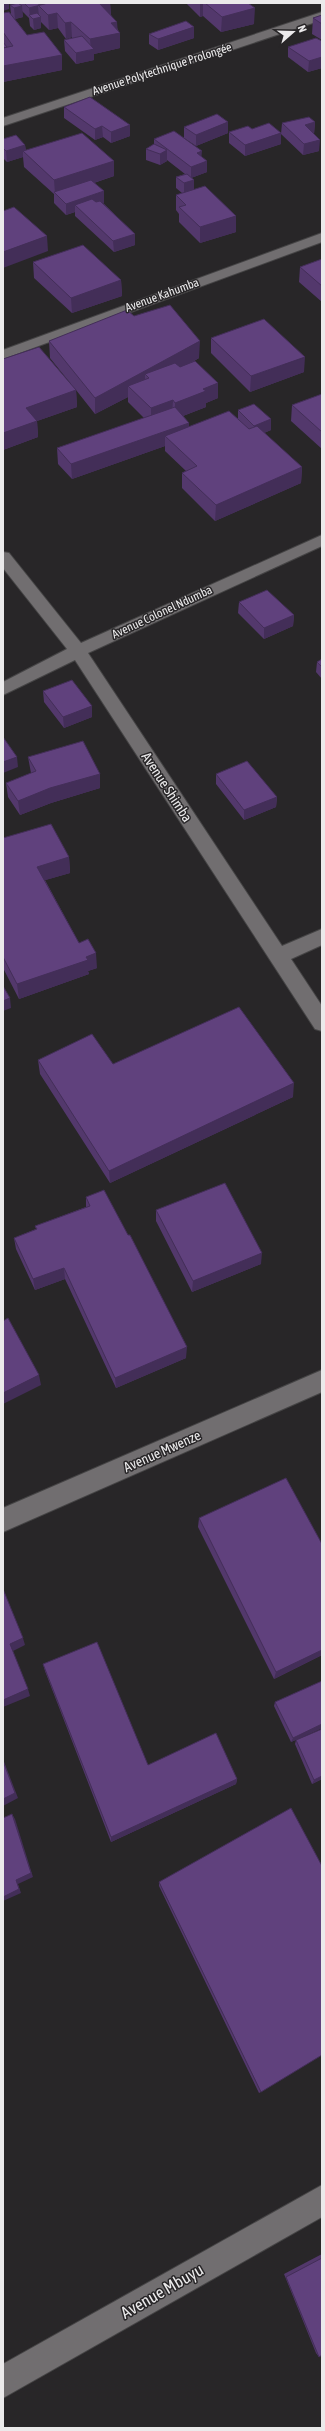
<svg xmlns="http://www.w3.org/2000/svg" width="325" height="2431" viewBox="0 0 325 2431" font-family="'Asap Condensed',sans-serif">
<rect width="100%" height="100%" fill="#282628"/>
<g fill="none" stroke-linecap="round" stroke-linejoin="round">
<g stroke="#454445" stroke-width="2">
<path id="street" d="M322 12V20L3 126V118Z
M322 233V242L3 359V350Z
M322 535V546L88 653 282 946 322 929V945L291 959 322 1006V1031L315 1029 75 660 3 695V682L67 649 3 568V552L9 553 81 643Z
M322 1370V1392L3 1532V1508Z
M322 2185V2217L3 2398V2364Z"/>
</g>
<use href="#street" fill="#716e70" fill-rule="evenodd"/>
</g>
<path fill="#53386c" d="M18 3H110L111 15 118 30 120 33V48L94 54V60L76 64 65 51 64 40 72 38V37L66 39 58 28 49 30 41 22V28L34 30 30 26 29 18 22 11 23 17 15 19 27 35 62 55V70L3 82V13L11 14 10 5Z
M186 3H248L254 24 221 32 203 16 200 17Z
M322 15V40L312 34 313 18Z
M149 34 194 38 158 50 149 44Z
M322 41V68L308 72 288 57V47Z
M64 107 130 136 111 143 103 137 95 140 64 118Z
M315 122 314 134 319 151 303 155 281 134 282 123Z
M184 127 228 133 196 146 184 138Z
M252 129 281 144 245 156 229 143V132Z
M3 139 25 145 26 151 114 161V176L94 183 104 191V203H103L135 234V245L114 252 75 216V212L66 215 54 203V194L24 167 23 157 7 162 3 158Z
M154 139 201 156 207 172 191 178 194 180V190L236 232 200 243 179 222V214L176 210V195L182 193 176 188V177L185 174 167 160V161L160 165 146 160V149L154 144Z
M322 259V302L299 282 300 267Z
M33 262 121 280 122 296 72 313 34 278Z
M134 316 199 358 191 363 218 398 206 403V407L183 416 189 423V427L238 418V410L271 419V430L264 433 302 467 301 483 215 521 182 488V473L186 471 165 451V446L72 479 58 464 57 448 144 418 128 402V397L95 414 76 390 77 407 37 421 38 437 3 450 71 384 50 358 49 341Z
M211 338 304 372 250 392 211 353Z
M322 394V449L291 421 292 405Z
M239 602 294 615 293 626 264 639 238 613Z
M322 659V679L316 672 317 662Z
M43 691 92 717 64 728 44 702Z
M28 757 100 774V788L51 803 20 815 8 797 6 783 31 773Z
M216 774 277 797 276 807 244 820 216 784Z
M3 838 69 857 70 873 45 880 79 943 97 968 88 971 89 974 19 999 3 968Z
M38 1060 113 1064 293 1097 110 1183 40 1074Z
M86 1197 186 1358 116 1388 65 1279 35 1290 16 1249 14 1238 36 1229 35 1226 86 1207Z
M156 1210 261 1264 192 1292 156 1221Z
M199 1518 322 1544V1655L274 1679 198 1527Z
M43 1664 148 1765 237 1779 236 1784 111 1842 45 1671Z
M322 1681V1728L291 1742 274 1706 275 1702Z
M296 1740 322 1779 312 1784 295 1744Z
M159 1882 261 2092 259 2093 159 1886Z
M322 2254V2355L319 2357 316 2353 284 2274Z"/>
<path fill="#432e58" d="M3 3H9V9L3 11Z
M99 3H110L111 16Z
M200 3H203V16L200 17Z
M22 6 23 17 15 19 14 8Z
M38 6 39 17 30 16 29 8Z
M255 8 254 24 221 32 222 17Z
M57 13 58 28 49 30 48 15Z
M41 17V28L34 30 33 19Z
M71 22 72 37 66 39 65 23Z
M117 22 118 33H120V48L94 54V60L76 64V53L91 50 90 39 111 23Z
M194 27V38L158 50V39Z
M62 55V70L3 82V66Z
M322 57V68L308 72 309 61Z
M228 122V133L196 146V135Z
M315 122 314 134 305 125Z
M130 125V136L111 143V132Z
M102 126 103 137 95 140V129Z
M281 133V144L245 156V145Z
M320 140 319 151 303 155 304 144Z
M25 145 26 154 23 151V157L7 162 6 151Z
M167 150V161L160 165V154Z
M202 151 201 162 197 153Z
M114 161V176L57 195 55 193 54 180Z
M207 161V172L191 178V167Z
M194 180V191L184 195V183Z
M104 191V203L81 210 75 205V212L66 215V204Z
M236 216V232L200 243V227Z
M135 234V245L114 252 113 241Z
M47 236 48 251 3 268V252Z
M121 280 122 296 72 313 71 298Z
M200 341 199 358 149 385V378L145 374V388L128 386V397L95 414V398Z
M305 357 304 372 250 392 251 376Z
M218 383V398L206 403V407L175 419V403L203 389Z
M76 390 77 407 37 421 38 437 3 450V433L26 408Z
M173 400 172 416 151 424V408Z
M271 419V430L254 437V426Z
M189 423V438L165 436V446L72 479 71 464Z
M302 467 301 483 215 521 216 505Z
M294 615 293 626 264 639V628Z
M92 706V717L64 728 63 717Z
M17 757 18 767 3 773V762Z
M100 774V788L51 803 20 815 18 801 50 788Z
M277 797 276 807 244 820V810Z
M69 857 70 873 39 882 37 867Z
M96 953 97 968 88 971 89 974 19 999 17 984Z
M10 998 11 1008 3 1011V1001Z
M294 1083 293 1097 110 1183 109 1171Z
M262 1253 261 1264 192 1292 193 1281Z
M64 1268 65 1279 35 1290 33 1279Z
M187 1347 186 1358 116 1388 115 1378Z
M39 1375 41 1385 3 1404V1393Z
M23 1638 25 1645 13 1651 10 1644Z
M322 1650V1655L274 1679 276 1672Z
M28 1689 30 1696 3 1707V1700Z
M322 1724V1728L291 1742 293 1738Z
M3 1759 18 1798 3 1806Z
M322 1776V1779L312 1784 314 1780Z
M237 1779 236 1784 111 1842V1837Z
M12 1814 15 1819 33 1877 18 1884 21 1893 3 1901V1897L16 1880Z"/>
<path fill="#60417d" stroke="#432e58" d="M18 3 22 6 14 8 10 5Z
M24 3H48L29 8Z
M48 3H100H99L117 22 111 23 120 33 90 39 71 22 65 23 57 13 48 15 38 5Z
M205 3H248L255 8 222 17Z
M9 12 27 35 44 32 62 55 3 66V48L13 46 3 32V13Z
M37 13 41 17 33 19 29 15Z
M322 15V24L313 18Z
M186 21 194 27 158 39 149 34Z
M82 36 94 49 76 53 64 40Z
M316 38 322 41V57L309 61 288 47Z
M3 42 7 47 3 48Z
M90 97 130 125 111 132 102 126 95 129 64 107Z
M217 114 228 122 196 135 184 127Z
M309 117 315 122 305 125 320 140 304 144 282 123Z
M269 123 281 133 245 145 229 132 248 126 252 129Z
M174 131 202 151 197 153 207 161 191 167 154 139Z
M82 133 114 161 54 180 23 151Z
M16 135 25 145 6 151 3 148V139Z
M154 144 167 150 160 154 146 149Z
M187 174 194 180 184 183 176 177Z
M91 180 104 191 66 204 54 192Z
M205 186 236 216 200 227 179 207 186 205 176 195Z
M92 199 96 202 100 201 135 234 113 241 75 205Z
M14 207 47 236 3 252V211Z
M83 245 121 280 71 298 33 262Z
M322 259V286L300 267Z
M170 305 200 341 95 398 49 341 127 310 134 316Z
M264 319 305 357 251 376 211 338Z
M39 347 76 390 26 408 37 421 3 433V359Z
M195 361 218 383 203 389 206 391 175 403 173 400 151 408 128 386 149 378 145 374 175 363 180 367Z
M322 394V432L292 405Z
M254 404 271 419 254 426 238 410Z
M175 407 189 423 71 464 57 448Z
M229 411 249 429 257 426 302 467 216 505 182 473 197 466 165 436Z
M267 590 294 615 264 628 239 602Z
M322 659V667L317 662Z
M72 680 92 706 63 717 43 691Z
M3 737 17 757 3 762Z
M83 741 100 774 50 788 18 801 6 783 36 771 28 757Z
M247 761 277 797 244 810 216 774Z
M51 824 69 857 37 867 79 943 88 939 96 953 86 957 88 960 17 984 3 957V838Z
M3 986 10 998 3 1001Z
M239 1007 294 1083 109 1171 38 1060 92 1034 113 1064Z
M225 1183 262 1253 193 1281 156 1210Z
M104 1190 128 1235H130L187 1347 115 1378 64 1268 33 1279 14 1238 37 1229 35 1226 90 1206 86 1197Z
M8 1318 39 1375 3 1393V1321Z
M286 1478 322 1544V1650L276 1672 199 1518Z
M3 1589 23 1638 10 1644 28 1689 3 1700Z
M97 1642 148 1765 216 1733 237 1779 111 1837 43 1664Z
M322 1681V1724L293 1738 275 1702Z
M322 1729V1776L314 1780 296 1740Z
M3 1761 15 1793 3 1799Z
M291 1808 322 1866V2055L261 2092 159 1882Z
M12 1814 31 1873 16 1880 19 1889 3 1897V1818Z
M322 2258V2355L319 2357 286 2277Z"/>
<g text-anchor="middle" stroke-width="3" stroke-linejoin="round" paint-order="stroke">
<g font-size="12" fill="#ebeaeb" stroke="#282628">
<text transform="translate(162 69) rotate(-18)" y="4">Avenue Polytechnique Prolongée</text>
<text transform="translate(162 295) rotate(-20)" y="4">Avenue Kahumba</text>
<text transform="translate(162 612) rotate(-25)" y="4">Avenue Colonel Ndumba</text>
</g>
<g font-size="14" fill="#ebeaeb" stroke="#282628">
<text transform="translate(167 787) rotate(57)" y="5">Avenue Shimba</text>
<text transform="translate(162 1451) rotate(-24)" y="5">Avenue Mwenze</text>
</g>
<g font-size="17" fill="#ebeaeb" stroke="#282628">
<text transform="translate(162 2291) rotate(-30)" y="6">Avenue Mbuyu</text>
</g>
</g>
<rect width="325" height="2431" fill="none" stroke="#ebeaeb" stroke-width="8"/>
<g transform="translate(293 32) rotate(70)" stroke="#282628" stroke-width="3" paint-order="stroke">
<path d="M0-3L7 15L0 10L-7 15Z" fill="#ebeaeb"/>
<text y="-6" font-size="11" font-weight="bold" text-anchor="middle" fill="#ebeaeb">N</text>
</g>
</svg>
